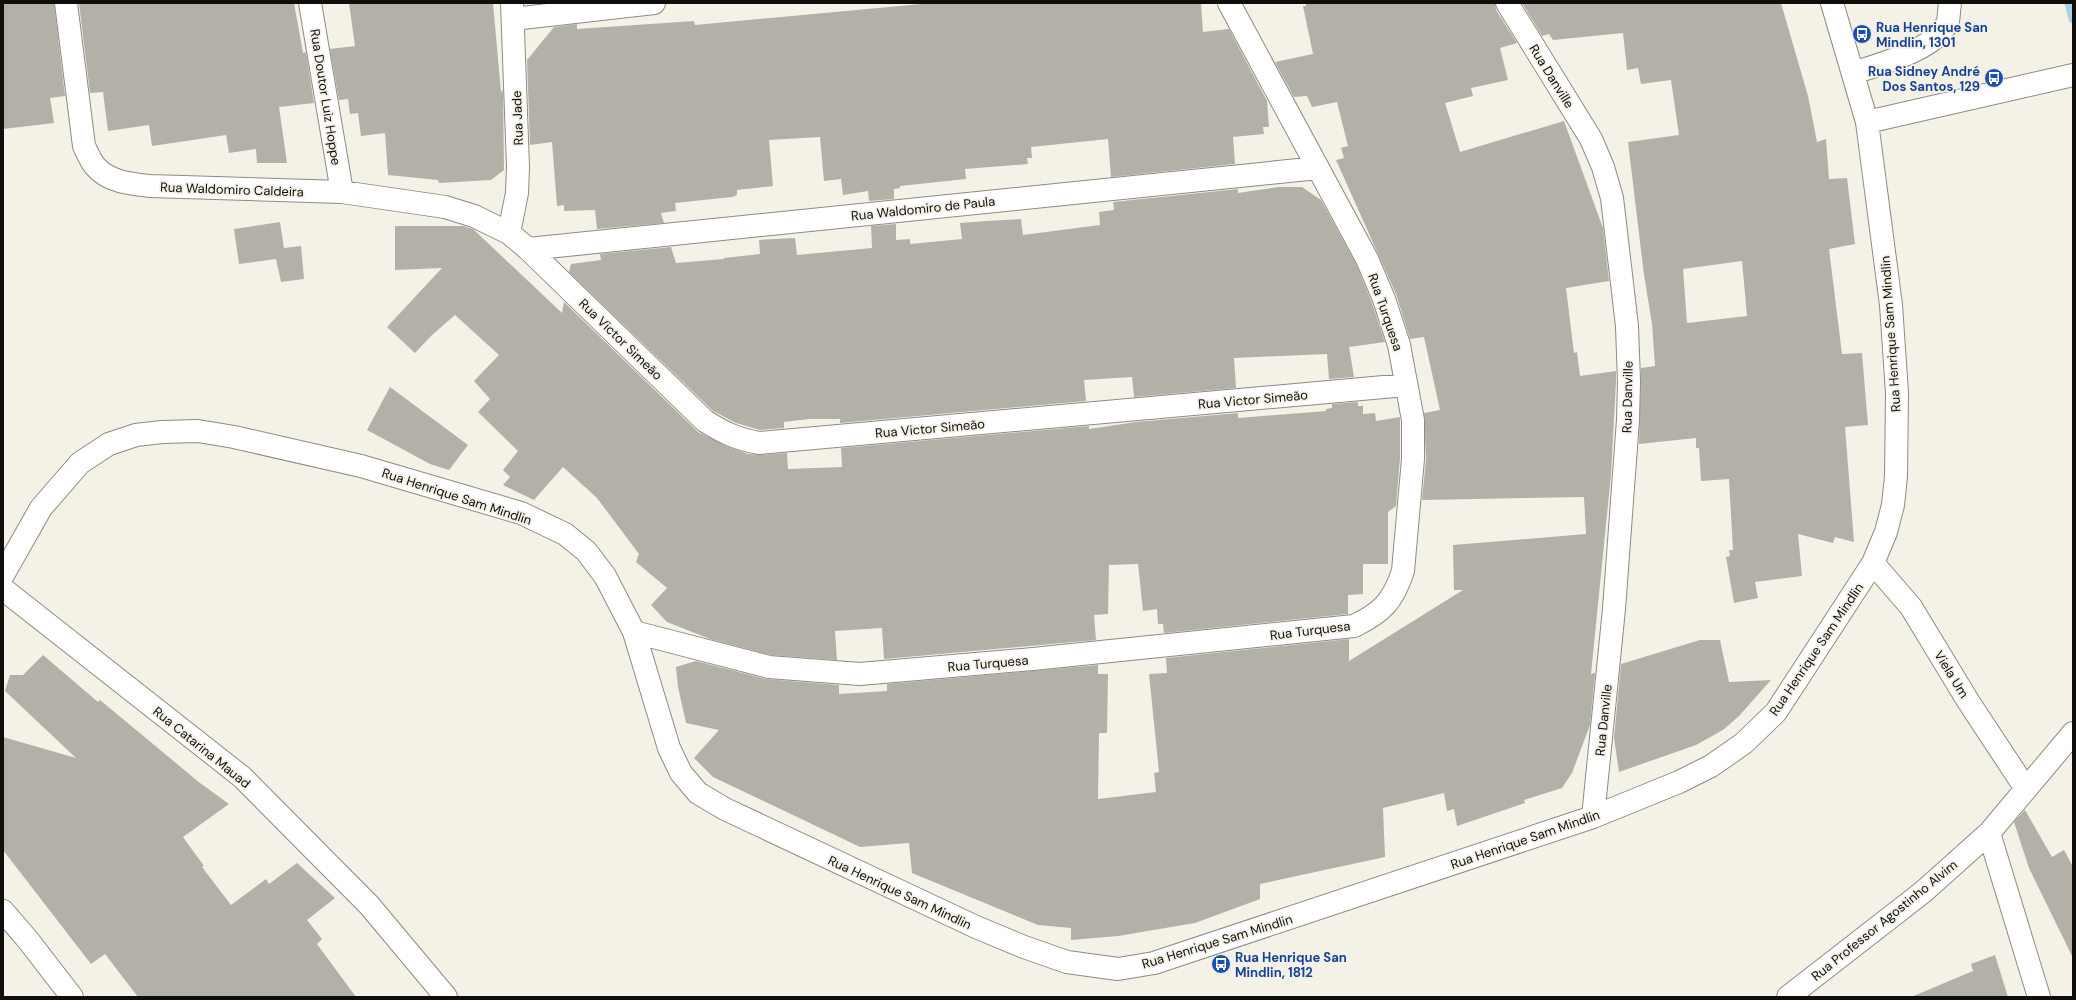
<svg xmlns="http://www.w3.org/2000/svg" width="2076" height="1000" viewBox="0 0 2076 1000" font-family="'DM Sans',sans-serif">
<rect width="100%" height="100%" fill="#f4f2e7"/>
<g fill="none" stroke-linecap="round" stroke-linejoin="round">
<path stroke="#add0e4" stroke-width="9" d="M2069 3 2073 19"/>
</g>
<path fill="#b3b1a7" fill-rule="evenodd" d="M3 3H54L65 96 50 98 54 123 3 129Z
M79 3H294L303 53 306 52 314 103 279 107 287 163H257L256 149 229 153 226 135 152 146 149 125 108 131 103 92 90 93Z
M349 3H493L501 92 503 90 504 170 491 180 439 183 438 180 388 175 385 133 361 136 358 113 350 114 348 99 339 100 330 49 355 46Z
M932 3H1201L1203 32 1229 29 1267 101 1269 127H1263L1264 134 1233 137 1235 164 1111 177 1108 139 1031 147 1032 158H1027L1028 164 965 169 966 179 900 186V188L894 189V199L869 201 868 191 843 195 841 179 824 181 820 137 769 140 773 186 737 190V195L732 197 675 203 676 211 661 213 664 223 597 229 595 210 564 211V205L557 206 552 142 530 145 527 60 554 27 577 24V29L694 21 695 25Z
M1306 3H1495L1496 10 1517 43 1500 48 1508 80 1471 88 1473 96 1445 103 1460 152 1564 121 1603 228 1609 281 1566 288 1574 353 1577 352 1580 376 1616 371V382L1611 475 1591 674 1595 673 1590 725 1572 773 1562 788 1524 800 1525 803 1457 826 1454 809 1447 811 1444 793 1383 808 1385 857 1260 884V899L1195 923 1118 936 1071 940V928L1038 925 912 873 909 843 860 847 713 777 694 758 719 730 686 723 678 687 676 667 696 661 766 679 839 685V694L887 691V684L1098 665V674H1108L1107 733H1099L1098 799 1156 792 1154 773 1159 772 1149 674 1167 673 1166 658 1349 639V661L1463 590H1454L1453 545 1586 534 1584 497 1422 500 1426 459 1424 413 1440 410 1424 337 1410 339 1396 294 1336 160 1344 158 1341 148 1348 146 1337 102 1312 107 1307 96 1294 97 1275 62 1313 54 1303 6H1306Z
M1522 3H1781L1808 96 1817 142 1826 139 1829 179 1847 178 1855 244 1829 249 1842 354 1862 353 1868 425 1845 427 1854 542 1835 537 1833 543 1798 534 1802 576 1755 582 1758 598 1734 603 1726 557 1730 556 1729 550H1733L1729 479 1701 481 1699 448H1696V438L1639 444 1641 368 1655 366 1652 324 1644 275 1628 142 1679 135 1671 80 1641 84 1638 68 1627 70 1623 33 1553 40 1549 34 1542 36ZM1742 261 1747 316 1687 323 1683 269Z
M1279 187H1302L1321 200 1356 264 1372 303 1385 342 1349 347 1354 377 1329 379 1327 354 1234 358 1236 388 1134 397 1132 377 1084 380 1086 401 840 423V419H809L784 422V428L760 430 736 423 713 411 569 272 571 264 601 260 600 254 671 247 676 263 724 259V258L760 254 759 240 795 238 797 255 872 248 871 226 896 224V240L910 239V244L962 239 960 223 986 221 1021 219 1023 235 1100 225 1099 212 1114 210 1113 202 1238 189V193Z
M280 222 284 248 301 246 304 279 281 282 276 259 239 264 234 229Z
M395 226H463L473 229 562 313 564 302 698 432 726 446 748 454 760 455 787 453 788 469 842 467 841 448 1089 426V429L1136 422 1238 413V418L1326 411V409L1332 408V404L1358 402V406H1363V414L1375 413 1376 421 1400 417V458L1396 506 1388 512V564H1363V594L1348 595V614L1164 633 1163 624H1158L1157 609 1143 611 1138 564 1109 565 1108 614 1094 615 1096 640 884 659 882 628 835 631 837 660 771 655 710 639 667 622 651 605 667 588 636 562 639 554 597 498 563 467 534 500 503 485 510 477 503 470 518 451 478 412 490 399 474 381 499 355 455 315 432 335 415 353 387 327 442 268 395 270Z
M390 387 468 445 449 470 430 464 367 430Z
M1700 640H1720L1729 682 1771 680 1739 716 1723 730 1696 745 1619 772 1614 738 1621 664Z
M43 655 98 702 100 700 200 783 229 804 183 837 204 866 202 867 231 905 266 879 269 884 297 863 335 898 307 920 322 939 317 944 356 997H138L105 954 91 964 3 850V737L76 758 5 691 10 675H23Z
M2025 810 2052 857 2064 850 2073 867V958L2029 868 2014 822Z
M1995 955 2008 997H1911L1973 971 1971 964Z"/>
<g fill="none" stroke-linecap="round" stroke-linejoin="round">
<g stroke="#8d8b81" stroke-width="24">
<path id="minor" d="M66 3 84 146C87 152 90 160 95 166 108 182 131 184 150 186L342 192 445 207 474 216 509 233 528 249 705 421C724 433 737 439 759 443L1406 385
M310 3 342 192
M1507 3 1591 139 1603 167 1612 198 1627 326 1629 382 1628 420 1614 609 1593 817
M513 19 654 3
M1853 73C1877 65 1939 49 1948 21 1949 16 1949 9 1950 3
M1867 122 2073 75
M509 233 517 193 518 167 512 3
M528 249 1318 168
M1873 563 1911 607 1968 701 2026 789
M3 575 41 508 80 463 109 444 136 435 162 432 198 431 234 437 361 466 521 513 565 534 586 551 605 576 634 632 669 748 681 773 698 793 725 809 976 927 1024 947 1067 962 1118 969 1154 963 1593 817 1679 782 1711 766 1744 743 1776 712 1873 563 1886 532 1893 505 1896 476 1897 393 1891 305 1867 122 1832 3
M3 589 242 777 369 905 446 997
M634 632 769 667 860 674 1033 659 1354 626C1383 612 1393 601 1403 571L1413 459V420L1399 345 1384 299 1367 259 1229 3
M1989 833 2039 997
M3 911 28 940 72 997
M1788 997 1923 892 1989 833 2073 733"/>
</g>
<use href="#minor" stroke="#fff" stroke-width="22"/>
</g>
<defs>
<g id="bus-disc" transform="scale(1)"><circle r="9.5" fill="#1a4fb4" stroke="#f4f2e7"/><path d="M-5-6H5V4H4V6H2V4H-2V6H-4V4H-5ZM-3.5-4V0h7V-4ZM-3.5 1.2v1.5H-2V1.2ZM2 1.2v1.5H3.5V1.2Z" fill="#fff"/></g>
</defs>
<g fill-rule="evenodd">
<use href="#bus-disc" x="1862" y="34"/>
<use href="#bus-disc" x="1994" y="78"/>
<use href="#bus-disc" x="1221" y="964"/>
</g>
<g text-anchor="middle" stroke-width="3.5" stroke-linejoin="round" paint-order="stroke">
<g font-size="13" font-weight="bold" fill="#164399" stroke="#f4f2e7" text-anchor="start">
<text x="1876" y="32">Rua Henrique San<tspan x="1876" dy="15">Mindlin, 1301</tspan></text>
<text x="1980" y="76" text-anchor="end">Rua Sidney André<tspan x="1980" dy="15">Dos Santos, 129</tspan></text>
<text x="1235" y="962">Rua Henrique San<tspan x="1235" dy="15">Mindlin, 1812</tspan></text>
</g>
<g font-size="13" fill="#0f0e0a" stroke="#f4f2e7">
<text transform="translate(1552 76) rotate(58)" y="5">Rua Danville</text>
<text transform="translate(326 97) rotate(81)" y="5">Rua Doutor Luiz Hoppe</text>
<text transform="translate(517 118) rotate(-92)" y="5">Rua Jade</text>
<text transform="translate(232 189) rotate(2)" y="5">Rua Waldomiro Caldeira</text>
<text transform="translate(923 208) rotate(-6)" y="5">Rua Waldomiro de Paula</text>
<text transform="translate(1386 312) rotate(71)" y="5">Rua Turquesa</text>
<text transform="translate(1890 334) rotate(-94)" y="5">Rua Henrique Sam Mindlin</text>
<text transform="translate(621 339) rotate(44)" y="5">Rua Victor Simeão</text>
<text transform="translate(1627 397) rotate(-89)" y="5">Rua Danville</text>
<text transform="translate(1253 399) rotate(-5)" y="5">Rua Victor Simeão</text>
<text transform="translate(930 428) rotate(-5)" y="5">Rua Victor Simeão</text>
<text transform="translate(457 496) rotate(18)" y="5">Rua Henrique Sam Mindlin</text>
<text transform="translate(1310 630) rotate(-7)" y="5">Rua Turquesa</text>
<text transform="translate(1816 649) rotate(-56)" y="5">Rua Henrique Sam Mindlin</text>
<text transform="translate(988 663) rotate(-5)" y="5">Rua Turquesa</text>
<text transform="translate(1952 674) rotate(58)" y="5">Viela Um</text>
<text transform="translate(1603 720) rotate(-84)" y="5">Rua Danville</text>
<text transform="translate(202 747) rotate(39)" y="5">Rua Catarina Mauad</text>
<text transform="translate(1525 839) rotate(-19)" y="5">Rua Henrique Sam Mindlin</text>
<text transform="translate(900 892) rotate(25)" y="5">Rua Henrique Sam Mindlin</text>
<text transform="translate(1884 920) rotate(-39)" y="5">Rua Professor Agostinho Alvim</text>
<text transform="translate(1217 941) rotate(-17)" y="5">Rua Henrique Sam Mindlin</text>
</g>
</g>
<rect width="2076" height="1000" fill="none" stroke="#0f0e0a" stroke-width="8"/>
</svg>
